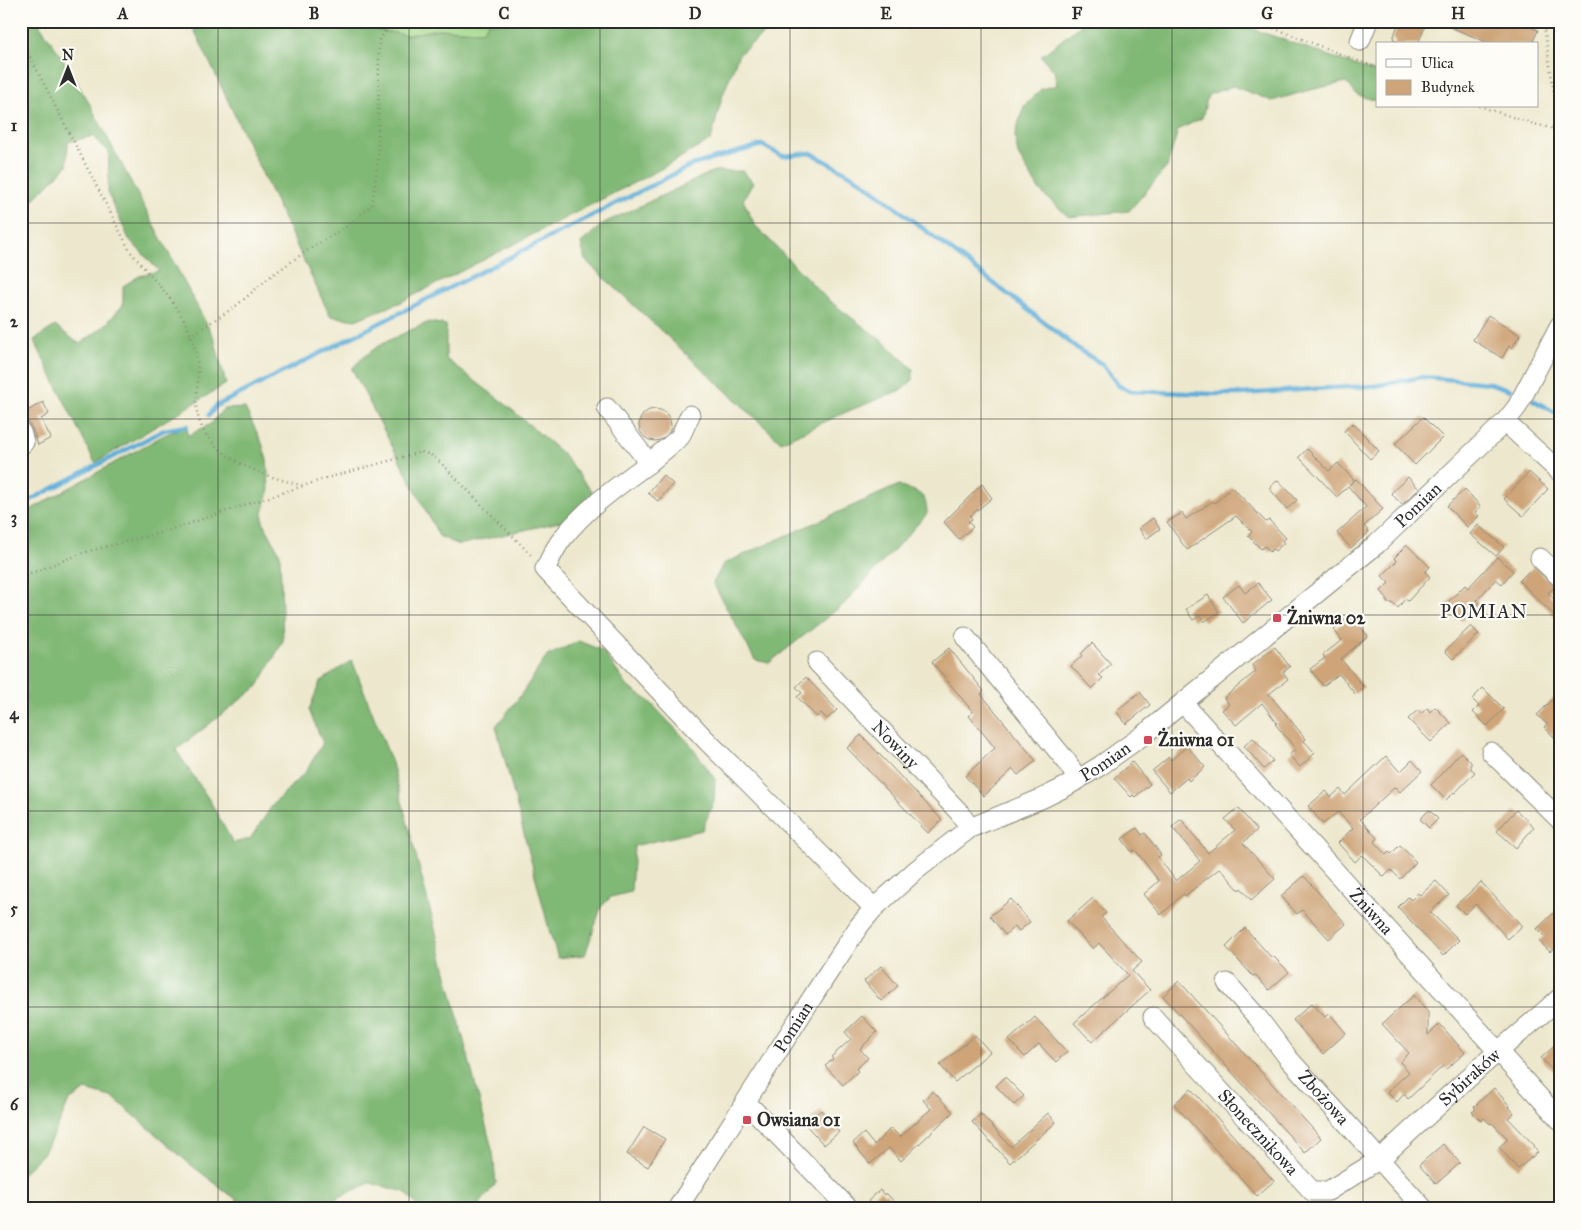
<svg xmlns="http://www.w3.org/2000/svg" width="1581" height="1230" viewBox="0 0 1581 1230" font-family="'IM FELL Great Primer',serif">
<rect width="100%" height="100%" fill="#fdfcf7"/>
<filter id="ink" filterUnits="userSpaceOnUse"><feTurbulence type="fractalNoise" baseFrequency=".02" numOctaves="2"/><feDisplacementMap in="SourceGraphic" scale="10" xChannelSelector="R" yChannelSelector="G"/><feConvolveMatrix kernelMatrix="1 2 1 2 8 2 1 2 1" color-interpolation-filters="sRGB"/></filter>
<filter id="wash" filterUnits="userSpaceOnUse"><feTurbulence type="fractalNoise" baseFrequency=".0096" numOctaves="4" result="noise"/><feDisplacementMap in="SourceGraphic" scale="20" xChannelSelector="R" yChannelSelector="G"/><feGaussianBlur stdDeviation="1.12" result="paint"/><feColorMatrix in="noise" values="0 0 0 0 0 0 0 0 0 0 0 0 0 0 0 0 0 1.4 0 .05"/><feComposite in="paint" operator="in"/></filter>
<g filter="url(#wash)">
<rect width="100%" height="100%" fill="#ede8cd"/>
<path fill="#a1d889" stroke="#66825a" d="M366 21H490L482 31 438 29 407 35 376 30Z"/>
<path fill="#80b875" stroke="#567250" d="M21 21H37L57 50 89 103 214 338 226 384 95 463 34 340 55 326 80 344 104 326 123 305V286L139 276 159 271 129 239 108 194 109 152 93 136 68 142 67 166 28 205 21 206Z
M190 21H366L376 30 407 35 438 29 482 31 490 21H596L610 27 617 21H779L739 54 722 97 711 140 659 170 399 303 355 320 330 316Z
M1086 21H1231L1377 73V101L1357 95 1346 82 1306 91 1272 101 1233 86 1208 95 1202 118 1178 130 1167 167 1129 211 1069 217 1040 191 1018 155 1015 135 1024 106 1041 89 1057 85 1054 71 1041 56Z
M714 171H743L753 183 743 200 755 225 827 299 885 343 913 369V380L903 389 846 412 781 442 585 260 581 243 604 223Z
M429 322 446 325V359L504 403 562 453 593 493 568 520 459 545 439 536 352 369C372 345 400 335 429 322Z
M245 408 262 443 267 460 269 492 263 513V522L280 554 283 641 258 686 176 750 210 801 233 843 250 839 274 803 306 771 323 743 309 710 320 682 352 660 392 763 493 1153 496 1183 479 1205 469 1209H420L405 1192 370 1183 337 1198 322 1209H249L191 1165 114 1098 86 1090 69 1101 58 1126 43 1154 21 1175V515L164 435 187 426 188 436 212 423 223 409Z
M899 485C918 493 927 492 927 514L844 604 769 663 755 660 713 583 723 564Z
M579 641 603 651 628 687 648 700 690 744 715 779 714 801 702 830 634 846 631 892 611 897 601 907 585 955 558 958 550 933 496 726 518 699 547 656Z"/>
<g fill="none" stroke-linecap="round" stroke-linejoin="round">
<path stroke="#5faed9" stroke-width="4.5" d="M1533 400 1560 415
M209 415 216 406 692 165 762 145 782 156 811 153 863 182 1081 351 1102 364 1119 386 1130 391 1213 394H1242L1329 388 1375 386 1423 377 1489 383 1511 390
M21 505 164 430 187 426"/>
</g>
<g id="blocks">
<path fill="#cea478" d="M1399 21H1427L1418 44H1394L1396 40 1393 39Z
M1436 21H1515L1538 30 1532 44H1491Z
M1488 315 1520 335 1512 348 1509 346 1502 358 1473 340Z
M43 402 49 414 41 419 51 438 38 445 32 428 22 414Z
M639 425a16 16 0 1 1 32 0a16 16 0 1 1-32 0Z
M1423 417 1443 437 1415 465 1395 444Z
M1353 423 1379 451 1370 459 1344 431Z
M1307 449 1329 471 1338 463 1354 480 1349 485 1356 479 1383 509 1364 526 1369 532 1351 548 1337 533 1366 507 1348 486 1337 497 1299 457Z
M1529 472 1548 489 1523 516 1504 499Z
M663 475 673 484 658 501 648 493Z
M1408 477 1419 489 1402 505 1391 493Z
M1278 480 1297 500 1287 509 1269 488Z
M982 484 992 498 970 516 972 519 968 522 973 527 959 539 944 522Z
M1232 487 1262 518 1266 522 1269 520 1286 538 1282 541 1284 543 1275 551 1273 549 1270 552 1265 546 1261 549 1248 536 1252 532 1236 516 1187 550 1167 522 1182 513 1186 519 1213 501 1215 503Z
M1465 489 1481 507 1475 512 1479 516 1467 527 1447 506Z
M1153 518 1160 529 1146 539 1139 528Z
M1478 525 1504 547 1496 556 1470 534Z
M1407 545 1430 567 1425 572 1430 577 1408 601 1405 599 1398 608 1392 603H1387V598L1381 591 1389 583 1382 576 1397 561 1394 558Z
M1497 557 1513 571 1502 584 1496 579 1477 600 1480 603 1462 621 1445 605 1465 585 1468 588Z
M1533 567 1555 586 1548 593 1560 605V621L1519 581Z
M1258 583 1272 600 1243 623 1223 597 1239 585 1245 593Z
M1208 595 1219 612 1204 622 1200 616 1193 620 1186 609Z
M1351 615 1368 636 1341 659 1364 687 1355 694 1339 674 1323 686 1310 669 1325 658 1323 655 1342 640 1334 630Z
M1471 626 1479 634 1453 659 1445 651Z
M1092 643 1111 664 1099 675 1103 678 1092 689 1071 666 1082 656 1081 654Z
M1275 647 1290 667 1283 672 1288 679 1269 694 1306 739 1304 741 1315 753 1300 767 1289 755 1296 749 1275 724 1277 723 1262 703 1236 725 1222 710 1229 704 1224 698 1256 671 1252 665Z
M949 648 984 691 981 694 1036 761 1018 775 1013 769 984 796 965 776 995 748 969 716 973 712 932 662Z
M806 677 837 710 827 719 821 713 817 717 797 697 802 693 796 687Z
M1483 688 1504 709 1487 726 1473 712 1479 706 1472 699Z
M1140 692 1150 705 1126 724 1116 711Z
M1560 692V743L1544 727 1547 724 1537 715Z
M1435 707 1451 723 1431 742 1408 719 1418 710 1421 714 1427 708 1430 712Z
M861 735 942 820 928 833 847 748Z
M1253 738 1273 761 1264 769 1244 746Z
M1187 746 1205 767 1189 781 1187 778 1170 792 1152 771 1169 757 1171 760Z
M1461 752 1471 762V769L1475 772 1455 793 1454 792 1446 800 1431 785Z
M1386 756 1400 772 1412 760 1422 771 1400 792 1395 787 1360 819 1377 838 1374 842 1386 855 1389 852 1391 854 1400 845 1416 862 1400 879 1391 870 1384 877 1362 855 1355 862 1338 843 1353 828 1338 812 1323 824 1308 806 1326 791 1331 797 1340 789 1345 795Z
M1132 762 1150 784 1135 797 1133 795 1131 797 1114 778Z
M1238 808 1257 830 1243 843 1275 879 1251 900 1241 888 1239 890 1220 868 1185 896 1183 894 1161 915 1144 894 1159 881 1135 850 1132 852 1122 839 1137 828 1142 835 1145 833 1161 855 1158 857 1176 881 1200 861 1172 827 1181 819 1208 853 1235 830 1225 819Z
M1429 810 1438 819 1429 828 1420 819Z
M1516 810 1534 827 1516 848 1497 831Z
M1304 876 1346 924 1329 939 1302 910 1297 914 1281 896Z
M1436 881 1449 895 1430 912 1459 940 1443 956 1398 907 1408 897 1411 900 1418 893 1420 895Z
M1481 882 1522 926 1508 939 1476 904 1465 914 1456 905Z
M1093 898 1106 913 1101 917 1142 962 1132 971 1150 990 1092 1042 1074 1023 1128 975 1099 943 1093 949 1067 921Z
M1011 899 1030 922 1019 931 1015 926 1005 935 990 916Z
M1560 907V943L1550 952 1539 941 1544 936 1537 929Z
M1245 928 1271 957 1273 956 1289 972 1269 990 1255 975 1253 976 1226 947Z
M881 966 898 986 881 1001 864 981Z
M1179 981 1321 1138 1305 1153 1163 996Z
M1414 995 1428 1012V1035L1440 1024 1465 1053 1446 1069 1443 1066 1408 1099 1404 1094 1397 1102 1387 1092 1409 1072 1400 1062 1409 1053 1382 1024Z
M1312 1003 1325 1017 1329 1013 1346 1033 1323 1054 1293 1020Z
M862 1016 877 1032 860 1049 868 1058 856 1069 858 1071 843 1085 825 1066 833 1059 831 1057 851 1039 845 1032Z
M1035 1017 1067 1052 1056 1062 1039 1044 1025 1057 1009 1040Z
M975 1035 990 1052 955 1082 940 1065Z
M1560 1041V1078L1541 1058Z
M1005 1077 1024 1096 1014 1105 996 1086Z
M1494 1088 1510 1106 1509 1107 1514 1113 1508 1118 1535 1146 1533 1147 1538 1152 1518 1169 1499 1147 1508 1139 1492 1123 1490 1124 1484 1118 1481 1121 1472 1112 1476 1109 1474 1107Z
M1191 1089 1274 1181 1257 1196 1174 1104Z
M933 1091 953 1112 901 1161 889 1148 870 1164 853 1143 864 1133 874 1145 891 1128 900 1137 931 1109 923 1100Z
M821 1110 839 1132 824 1145 805 1124Z
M1048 1113 1056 1122 1010 1163 972 1122 981 1114 1011 1147Z
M644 1127 665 1139 648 1167 627 1154Z
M1443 1144 1460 1163 1436 1184 1419 1165Z
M880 1190 884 1195 886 1193 901 1209H875L868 1201Z"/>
</g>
</g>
<g filter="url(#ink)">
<use href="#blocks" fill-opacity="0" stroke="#8c8a7c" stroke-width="1"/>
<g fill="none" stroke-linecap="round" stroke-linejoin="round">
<g stroke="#8c8a7c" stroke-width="21">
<g id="minor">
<path d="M1360 41 1368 21"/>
<path d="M607 408 649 463 680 437 690 415"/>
<path d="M1505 422 1560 472"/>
<path d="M21 432 24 442 21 445"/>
<path d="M649 463C619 485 585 509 562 539 555 548 550 559 545 569L706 740 874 908"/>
<path d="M1540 558 1560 577"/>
<path d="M965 637 1067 762 1078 780"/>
<path id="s1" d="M817 662 959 812 970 828"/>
<path id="s2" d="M1183 703 1560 1120"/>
<path d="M1491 752 1560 820"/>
<path id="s3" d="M1227 983 1258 1018 1289 1059 1424 1209"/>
<path id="s4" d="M1153 1017 1312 1191H1328L1380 1159 1478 1069 1560 998"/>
<path d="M746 1102 849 1209"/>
<path id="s5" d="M677 1209 824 979 859 926 874 908 915 871 970 828 1043 798 1067 786 1100 766 1142 736 1377 544 1505 422 1517 407 1560 325"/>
</g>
</g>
<path stroke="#8c8a7c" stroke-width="2.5" stroke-dasharray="1 4" stroke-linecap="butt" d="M1255 21 1377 68
M1542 21 1544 26 1554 93 1560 102
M21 39 130 251C153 280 183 307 194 344 197 354 198 368 198 378 198 386 196 393 196 401 197 456 261 475 304 486
M1479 106 1534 124 1560 130
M190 336 236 306 271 276 308 250 347 226 372 205 378 159 379 40 393 22 396 21
M21 577 85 552 167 531 327 478 421 452 431 455 444 466 533 557"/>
<use href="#minor" stroke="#fff" stroke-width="19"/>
</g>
</g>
<path fill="none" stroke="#2b2b2b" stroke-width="1" stroke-opacity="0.55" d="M218 21V1209M409 21V1209M600 21V1209M790 21V1209M981 21V1209M1172 21V1209M1363 21V1209M21 223H1560M21 419H1560M21 615H1560M21 811H1560M21 1007H1560"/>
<g fill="#d1495b" stroke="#fdfcf7" stroke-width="2">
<rect x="1272" y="613" width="10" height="10" rx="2.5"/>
<rect x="1143" y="735" width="10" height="10" rx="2.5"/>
<rect x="742" y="1115" width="10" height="10" rx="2.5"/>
</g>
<g text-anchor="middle" stroke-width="4.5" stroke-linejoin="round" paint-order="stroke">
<g font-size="18" fill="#2b2b2b" stroke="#fdfcf7">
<text dy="6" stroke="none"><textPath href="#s5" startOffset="1041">Pomian</textPath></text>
<text dy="6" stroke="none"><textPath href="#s1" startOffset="114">Nowiny</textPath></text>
<text dy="6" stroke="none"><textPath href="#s5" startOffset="636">Pomian</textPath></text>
<text dy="6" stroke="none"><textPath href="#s2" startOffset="281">Żniwna</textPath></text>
<text dy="6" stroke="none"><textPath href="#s5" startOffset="216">Pomian</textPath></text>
<text dy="6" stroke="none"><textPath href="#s4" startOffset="434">Sybiraków</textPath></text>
<text dy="6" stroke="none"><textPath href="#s3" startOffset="150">Zbożowa</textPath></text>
<text dy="6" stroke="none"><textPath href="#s4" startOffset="156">Słonecznikowa</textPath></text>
</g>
<g font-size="18" font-weight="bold" fill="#2b2b2b" stroke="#fdfcf7" text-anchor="start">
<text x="1287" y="624">Żniwna 02</text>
<text x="1158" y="746">Żniwna 01</text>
<text x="757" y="1126">Owsiana 01</text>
</g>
<g font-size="19" letter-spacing="1" fill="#2b2b2b" stroke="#fdfcf7">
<text x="1484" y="618">POMIAN</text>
</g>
</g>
<rect width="1581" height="1230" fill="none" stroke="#fdfcf7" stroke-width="55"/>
<rect x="1376" y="42" width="162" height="65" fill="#fdfcf7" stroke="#a9a8a5"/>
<rect x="1386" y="59" width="25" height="8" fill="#ffffff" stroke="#a9a8a5"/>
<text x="1421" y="68" font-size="15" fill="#2b2b2b">Ulica</text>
<rect x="1386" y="80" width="25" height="15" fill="#cea478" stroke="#a9a8a5"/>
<text x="1421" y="92" font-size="15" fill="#2b2b2b">Budynek</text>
<g transform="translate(68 68)" stroke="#fdfcf7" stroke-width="4" paint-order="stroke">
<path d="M0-4L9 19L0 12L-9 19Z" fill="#2b2b2b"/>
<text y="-8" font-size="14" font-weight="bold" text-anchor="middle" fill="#2b2b2b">N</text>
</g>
<rect x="28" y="28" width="1526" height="1174" fill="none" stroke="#2b2b2b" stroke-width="2"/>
<g font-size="16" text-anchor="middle" font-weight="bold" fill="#2b2b2b">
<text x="123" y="19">A</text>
<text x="314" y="19">B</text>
<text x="504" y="19">C</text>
<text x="695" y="19">D</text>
<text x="886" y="19">E</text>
<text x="1077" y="19">F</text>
<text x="1267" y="19">G</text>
<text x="1458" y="19">H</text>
<text x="14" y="131">1</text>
<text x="14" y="327">2</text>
<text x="14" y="523">3</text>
<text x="14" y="719">4</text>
<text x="14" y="914">5</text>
<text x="14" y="1110">6</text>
</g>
</svg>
